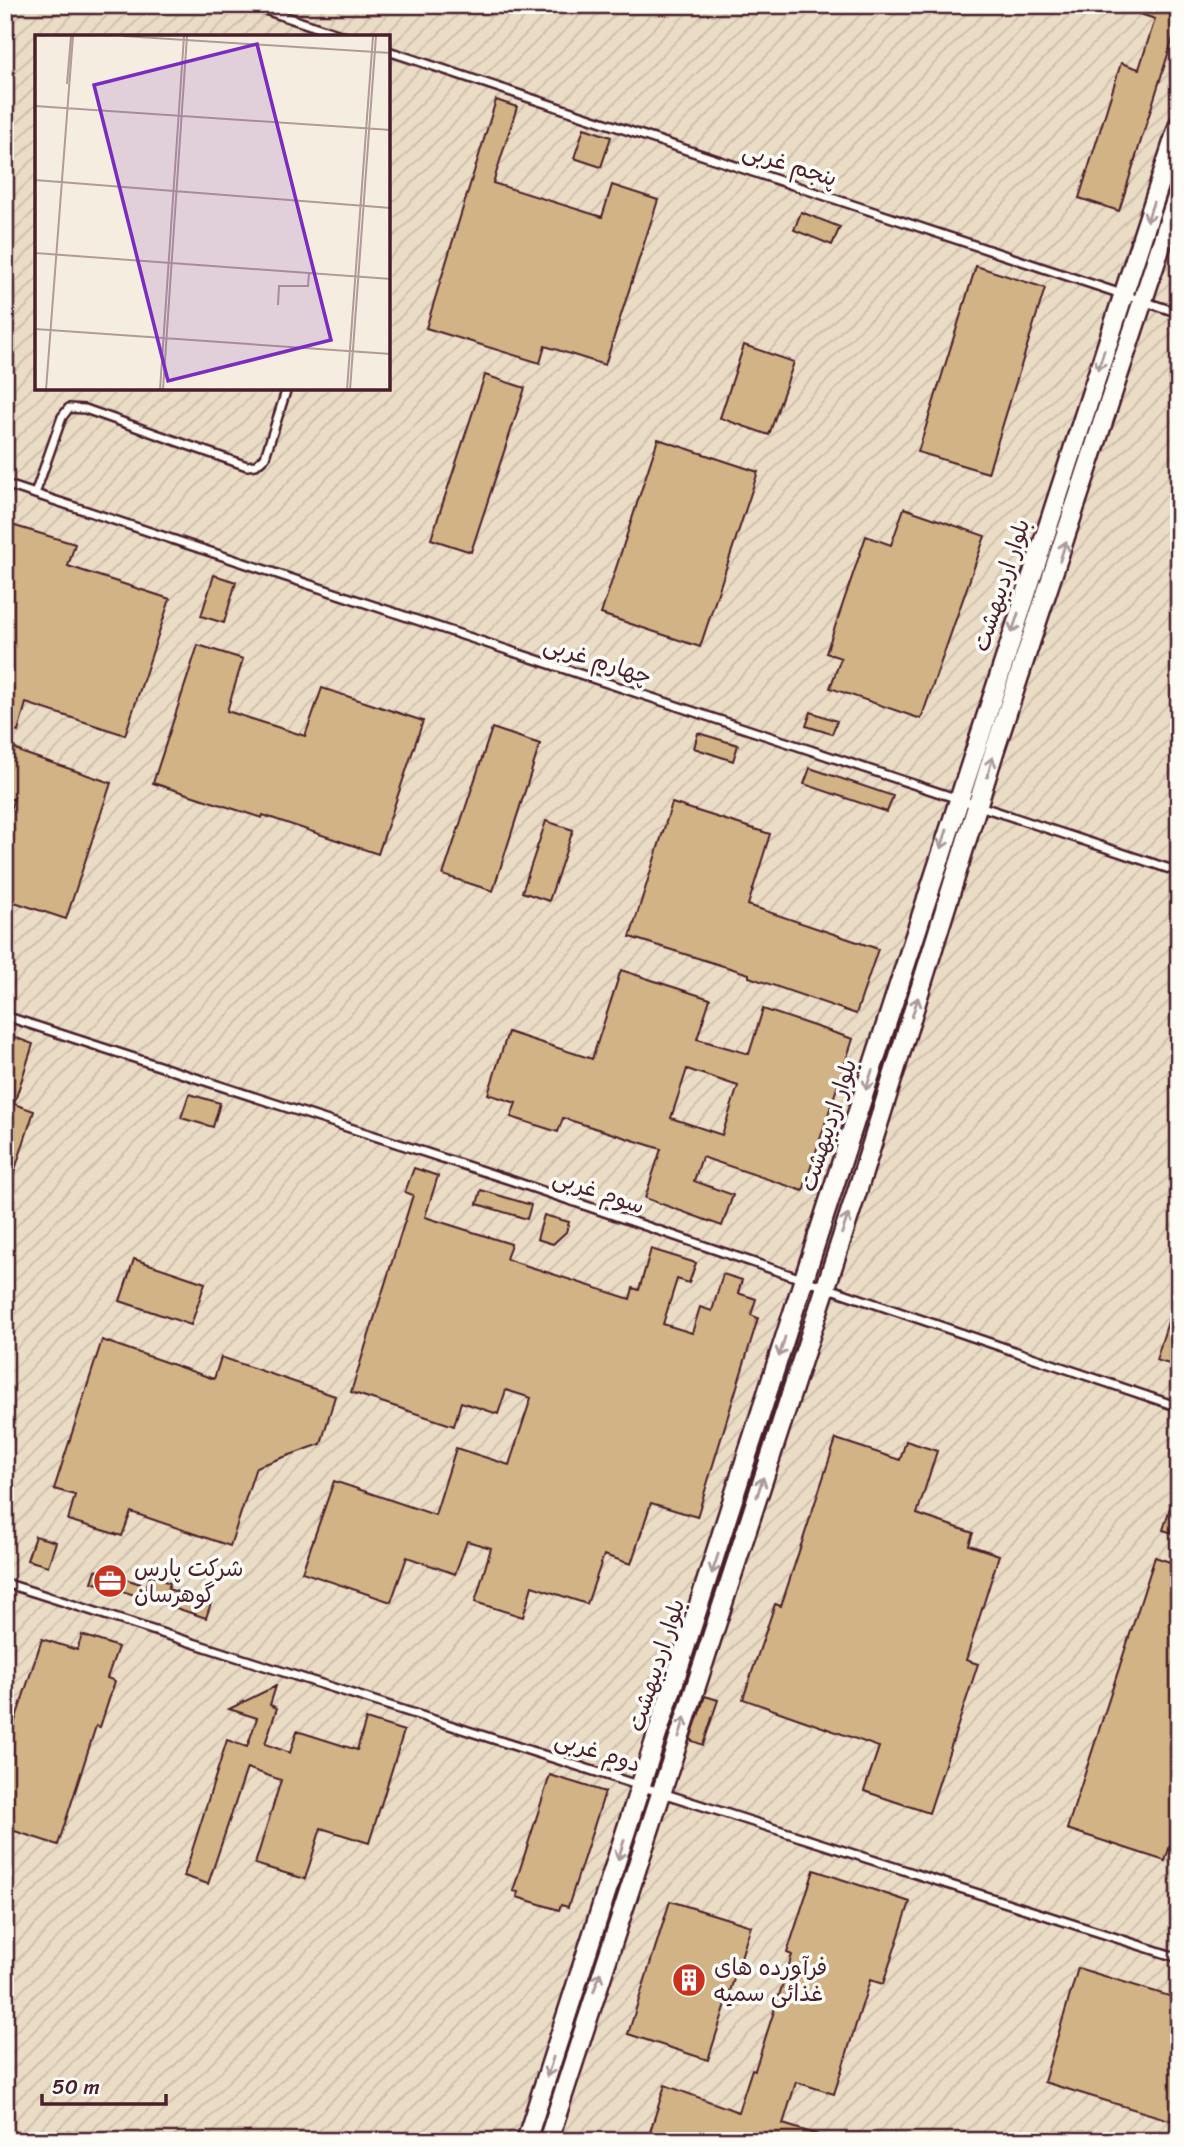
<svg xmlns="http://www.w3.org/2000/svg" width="1184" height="2146" viewBox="0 0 1184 2146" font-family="Sriracha,'Playpen Sans Arabic',sans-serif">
<defs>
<pattern id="industrial-furrows" width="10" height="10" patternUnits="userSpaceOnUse" patternTransform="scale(1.75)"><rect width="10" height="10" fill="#eadcc5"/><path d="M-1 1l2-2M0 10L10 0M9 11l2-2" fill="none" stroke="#cabca9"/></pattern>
</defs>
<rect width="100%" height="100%" fill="#f4ede0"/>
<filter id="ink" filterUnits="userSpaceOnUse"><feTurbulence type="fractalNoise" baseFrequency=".0143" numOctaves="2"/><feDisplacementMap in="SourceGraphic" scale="14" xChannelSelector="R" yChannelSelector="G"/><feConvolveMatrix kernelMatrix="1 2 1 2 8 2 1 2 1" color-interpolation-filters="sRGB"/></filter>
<g filter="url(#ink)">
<path fill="url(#industrial-furrows)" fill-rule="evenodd" d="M5 5H1179V2141H5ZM37 37H388V388H37Z"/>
<path fill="#d2b386" stroke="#4a1f2b" stroke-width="2" fill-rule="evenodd" d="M1122 5H1179V19L1119 211 1079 198 1121 63 1139 69 1155 19 1122 8Z
M496 100 517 107 493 183 602 217 612 185 658 200 605 365 545 346 540 363 426 328Z
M584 128 611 137 601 167 574 158Z
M801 212 840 227 832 245 794 230Z
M976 266 1045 288 988 473 918 452Z
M744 345 794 362 769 435 720 418Z
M485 375 525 388 471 552 431 539Z
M658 439 758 472 700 647 601 614Z
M904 508 985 536 921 719 830 688 841 658 826 653 866 536 891 545Z
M5 523 75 544 68 566 170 599 125 735 26 703 18 732 5 728Z
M214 575 236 582 224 623 201 616Z
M198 645 243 659 227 711 305 736 322 688 423 721 378 854 263 815 262 818 153 783Z
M811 712 837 721 832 734 806 726Z
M492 728 540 744 493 891 443 875Z
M698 733 738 745 733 761 694 748Z
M5 742 23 753 111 783 66 919 5 899V824L14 798 5 802Z
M810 768 893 796 887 812 804 784Z
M672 803 770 834 748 905 878 949 856 1014 749 977V974L630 937Z
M546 821 573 830 549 901 522 892Z
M621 970 710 999 697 1039 749 1054 763 1009 853 1039 803 1191 702 1157 694 1181 733 1195 722 1226 645 1198 661 1149 563 1118 558 1132 511 1117 516 1103 488 1094 508 1032 592 1059ZM687 1069 738 1086 722 1135 671 1118Z
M14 1037 33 1044 14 1104 34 1111 8 1191H5V1065Z
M189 1094 220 1103 213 1127 181 1118Z
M414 1168 438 1176 425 1217 511 1244 506 1259 630 1299 633 1288 639 1290 651 1249 696 1263 689 1283 677 1279 663 1324 692 1333 700 1307 712 1311 723 1274 742 1280 738 1293 756 1299 751 1315 758 1318 697 1517 651 1503 631 1564 604 1555 587 1604 532 1586 523 1617 475 1602 491 1548 467 1541 455 1574 407 1557 391 1602 302 1572 334 1481 435 1515 456 1448 509 1465 531 1398 506 1390 498 1414 461 1402 454 1426 351 1392 413 1195 405 1192Z
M481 1190 531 1205 527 1219 477 1204Z
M544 1215 569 1222 566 1232 553 1244 537 1239Z
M134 1259 205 1283 191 1325 120 1301Z
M1176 1296 1179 1297V1367L1156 1360Z
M102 1340 214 1379 221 1357 335 1396 321 1444 256 1467 230 1546 131 1512 122 1536 68 1520 75 1495 54 1489Z
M836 1439 900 1460 906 1441 937 1451 917 1514 973 1533 969 1545 999 1555 966 1660 978 1664 929 1813 864 1791 879 1747 743 1699 775 1604 781 1606Z
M1176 1489H1179V1535L1163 1530Z
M35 1536 56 1542 48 1566 27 1560Z
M1155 1557 1179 1565V1818L1165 1861 1067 1829Z
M96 1570 141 1584 138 1596 92 1582Z
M150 1576 170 1583 168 1589 211 1603 206 1618 143 1597Z
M82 1635 118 1647 107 1678 115 1681 100 1727 96 1726 58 1845 5 1828V1721L14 1724 42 1639 77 1650Z
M276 1686 270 1705 277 1708 265 1744 290 1753 297 1731 357 1750 366 1719 404 1731 369 1843 321 1828 305 1879 255 1864 281 1780 247 1768 208 1884 184 1876 227 1740 247 1747 257 1718 229 1709Z
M705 1696 718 1700 703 1745 690 1740Z
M550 1775 605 1792 568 1907 561 1905 559 1910 517 1897 518 1892 513 1891Z
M814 1870 910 1902 883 1984 870 1980 834 2094 796 2082 783 2124 828 2138 827 2141H647L665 2085 738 2112 752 2069 755 2070 792 1955 787 1953Z
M670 1901 751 1926 708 2060 628 2034Z
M1078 1968 1179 1999V2123L1044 2082Z"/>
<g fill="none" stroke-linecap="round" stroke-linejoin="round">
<g stroke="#4a1f2b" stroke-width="12">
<path id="service" d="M250 5 346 37
M388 51 1179 313
M5 484 1179 872
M35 494 62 417 69 408 85 409 247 466 256 465 265 457 287 388
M5 1016 510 1180 1179 1407
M5 1583 1179 1958"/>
</g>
<g stroke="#4a1f2b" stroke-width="23">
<path id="tertiary" d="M526 2141C745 1469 957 795 1179 124
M548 2141 862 1176 995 749 1179 191"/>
</g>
<use href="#service" stroke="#fdfcf7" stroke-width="7"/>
<use href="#tertiary" stroke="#fdfcf7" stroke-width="18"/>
</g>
<defs><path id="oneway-shaft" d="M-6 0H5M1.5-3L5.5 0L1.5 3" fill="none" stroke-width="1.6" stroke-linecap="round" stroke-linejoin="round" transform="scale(1.75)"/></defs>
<g stroke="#ac999b">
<use href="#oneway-shaft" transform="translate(1150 212) rotate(108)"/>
<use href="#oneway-shaft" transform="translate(1101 360) rotate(108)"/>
<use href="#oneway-shaft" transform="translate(1063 551) rotate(-72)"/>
<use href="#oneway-shaft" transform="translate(1015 623) rotate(108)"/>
<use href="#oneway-shaft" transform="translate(990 767) rotate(-75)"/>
<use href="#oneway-shaft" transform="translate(944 839) rotate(107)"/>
<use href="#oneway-shaft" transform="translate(915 1007) rotate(-73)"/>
<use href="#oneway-shaft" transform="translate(869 1080) rotate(108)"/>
<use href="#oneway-shaft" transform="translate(845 1224) rotate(-71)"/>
<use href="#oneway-shaft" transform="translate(782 1347) rotate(107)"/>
<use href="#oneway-shaft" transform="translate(760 1487) rotate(-72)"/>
<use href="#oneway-shaft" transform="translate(715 1564) rotate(108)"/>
<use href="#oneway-shaft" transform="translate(682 1727) rotate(-73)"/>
<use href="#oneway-shaft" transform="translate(621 1850) rotate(108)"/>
<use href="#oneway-shaft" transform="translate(597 1982) rotate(-71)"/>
<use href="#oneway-shaft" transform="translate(550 2067) rotate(108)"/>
</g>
</g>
<defs>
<g id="office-disc" transform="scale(1.75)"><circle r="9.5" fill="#c8321e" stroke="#fdfcf7"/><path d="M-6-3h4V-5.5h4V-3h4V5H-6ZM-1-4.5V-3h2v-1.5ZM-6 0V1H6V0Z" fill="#fff"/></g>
<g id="building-disc" transform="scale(1.75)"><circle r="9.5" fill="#c8321e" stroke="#fdfcf7"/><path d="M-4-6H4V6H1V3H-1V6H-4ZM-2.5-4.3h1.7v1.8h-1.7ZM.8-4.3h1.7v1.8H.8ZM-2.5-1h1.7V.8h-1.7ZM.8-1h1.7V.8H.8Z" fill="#fff"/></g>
</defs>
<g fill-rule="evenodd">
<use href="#office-disc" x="110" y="1581"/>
<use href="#building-disc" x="689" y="1980"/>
</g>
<g text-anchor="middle" stroke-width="7" stroke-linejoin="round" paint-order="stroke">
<g font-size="23" fill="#4a1f2b" stroke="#fdfcf7">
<text transform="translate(790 164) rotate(18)" y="8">پنجم غربی</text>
<text transform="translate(1001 585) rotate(-72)" y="8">بلوار اردیبهشت</text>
<text transform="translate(598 660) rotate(18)" y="8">چهارم غربی</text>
<text transform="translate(828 1125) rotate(-72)" y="8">بلوار اردیبهشت</text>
<text transform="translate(599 1191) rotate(19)" y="8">سوم غربی</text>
<text transform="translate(656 1665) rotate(-72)" y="8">بلوار اردیبهشت</text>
<text transform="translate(598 1751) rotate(18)" y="8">دوم غربی</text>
</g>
<g font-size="23" fill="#4a1f2b" stroke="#fdfcf7" text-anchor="start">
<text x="134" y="1576">شرکت پارس<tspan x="134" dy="26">گوهرسان</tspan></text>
<text x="714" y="1975">فرآورده های<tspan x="714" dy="26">غذائی سمیه</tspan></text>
</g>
</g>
<g transform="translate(35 35)">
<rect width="355" height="355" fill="#f4ede0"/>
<path fill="none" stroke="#b09b98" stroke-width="2" d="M88 1 356 18M32 49 36 1M0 71 356 95M0 145 356 173M0 218 356 244M243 270 244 251H273L274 238M0 294 356 319M11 355 38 1M125 355 149 1M128 355 152 1M312 355 338 1M315 355 341 1"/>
<path fill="#7b2cbf" fill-opacity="0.15" stroke="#7b2cbf" stroke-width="3.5" d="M222 9 296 305 133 346 59 50Z"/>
<rect width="355" height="355" fill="none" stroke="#4a1f2b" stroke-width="3.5"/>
</g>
<rect width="1184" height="2146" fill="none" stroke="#fdfcf7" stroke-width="28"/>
<rect x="14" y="14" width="1156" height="2118" fill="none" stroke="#4a1f2b" stroke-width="2.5" filter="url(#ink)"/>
<path d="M42 2094v10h124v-10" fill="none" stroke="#4a1f2b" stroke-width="3.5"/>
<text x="52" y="2094" font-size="21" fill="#4a1f2b" stroke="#fdfcf7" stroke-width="5" paint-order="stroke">50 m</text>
</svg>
